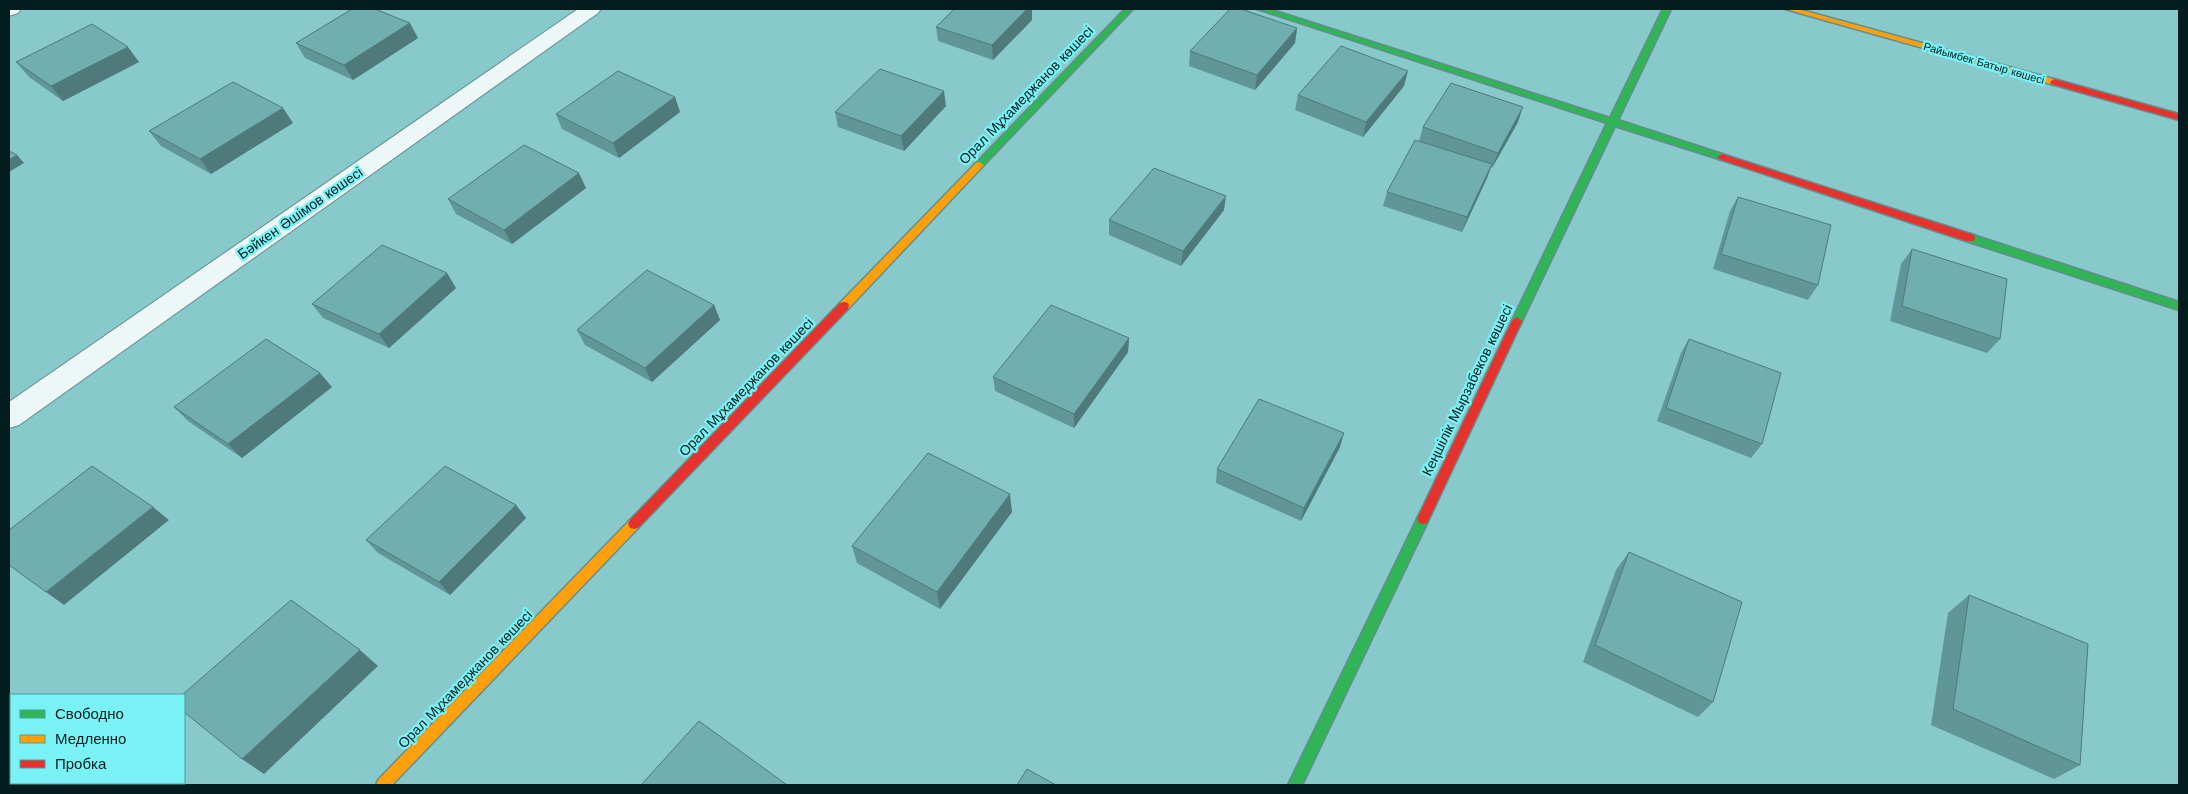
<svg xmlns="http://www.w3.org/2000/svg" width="2188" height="794" viewBox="0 0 2188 794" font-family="'Work Sans',sans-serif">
<rect width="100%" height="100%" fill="#88cacc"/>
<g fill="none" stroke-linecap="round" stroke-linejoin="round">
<g stroke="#638e8e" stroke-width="2">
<path id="street" d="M9 9H21L18 13 9 16Z
M578 9H601L598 13 19 425 9 428V402Z"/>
</g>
<g stroke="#638e8e" stroke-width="3">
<path id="fast" d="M1125 9H1133L982 167H976V163Z
M1257 9H1269L1610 118 1663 9H1671L1618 120 1725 155 1727 157 1722 160 1719 159 1615 126 1522 321 1521 324H1513L1512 321 1607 123Z
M1970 234 2179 302V310L1966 241 1965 238Z
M1423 514 1427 515 1429 519 1302 785H1288L1419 515Z"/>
</g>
<g stroke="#638e8e" stroke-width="3">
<path id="slow" d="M1785 9H1798L2057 80 2058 82 2054 85 2051 84Z
M979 162 984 165 982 167 848 309H840L839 306 840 303 976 163Z
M634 519 638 520 640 524 638 528 392 785H376L378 780 630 520Z"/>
</g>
<g stroke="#638e8e" stroke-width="3">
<path id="jam" d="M2054 79 2179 114V120L2051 84 2050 82Z
M1722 154 1974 235 1975 238 1974 241H1966L1719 159 1717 157Z
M844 302 848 303 849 306 848 309 638 528 634 529 630 528 628 524 630 520 840 303Z
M1517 317 1522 321 1429 519 1427 523 1423 524 1419 523 1417 519 1512 321Z"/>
</g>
<use href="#street" fill="#edf7f7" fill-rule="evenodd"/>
<use href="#fast" fill="#30b455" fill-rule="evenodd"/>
<use href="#slow" fill="#ff9f0a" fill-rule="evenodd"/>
<use href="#jam" fill="#e5322d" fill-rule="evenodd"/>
</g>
<path fill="#609697" d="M1032 20 993 60 938 41 936 27Z
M1297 28 1295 43 1255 90 1189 66 1190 51Z
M418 38 353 80 305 58 296 43Z
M16 62H139L63 101 29 77Z
M1404 86 1363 137 1295 110 1298 95Z
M675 97 680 112 619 158 562 129 556 114Z
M946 106 904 151 838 127 835 112Z
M1518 122 1492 168 1491 167 1487 178 1462 232 1383 206 1387 192 1419 141 1423 127Z
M293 123 211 174 161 146 149 131Z
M586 188 512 244 456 214 448 199Z
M1738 197 1818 285 1808 300 1713 269 1730 211Z
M1224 210 1181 266 1109 235V220Z
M1912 249 2000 339 1987 353 1890 321 1901 264Z
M456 288 389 348 323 318 312 304Z
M714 305 720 320 652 382 585 345 577 330Z
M1129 338 1128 352 1074 428 995 391 993 377Z
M1689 339 1762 444 1751 458 1657 421 1681 353Z
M332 387 242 458 188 421 174 407Z
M1340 447 1301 521 1216 483 1217 469Z
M516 505 526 518 450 595 378 553 366 540Z
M1012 512 940 609 857 563 852 546Z
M1629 552 1713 702 1698 717 1583 662 1616 570Z
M1969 595 2080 765 2054 779 1931 725 1948 613Z"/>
<path fill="#4e7a7b" d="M1027 9H1032V20L993 60 992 45Z
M410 23 418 38 353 80 344 65Z
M1297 28 1295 43 1255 90 1257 75Z
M128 47 139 62 63 101 51 86Z
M1408 71 1404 86 1363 137 1366 122Z
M944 91 946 106 904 151 901 136Z
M675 97 680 112 619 158 613 143Z
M1523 107 1518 122 1492 168 1498 153Z
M283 108 293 123 211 174 200 159Z
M17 155 24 163 9 172V160Z
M1492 164 1487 178 1462 232 1467 217Z
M579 173 586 188 512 244 504 230Z
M1226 196 1224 210 1181 266 1183 251Z
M447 273 456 288 389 348 379 334Z
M714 305 720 320 652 382 645 368Z
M1129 338 1128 352 1074 428V414Z
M320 373 332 387 242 458 228 444Z
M1344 433 1340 447 1301 521 1304 508Z
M1010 494 1012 512 940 609 937 592Z
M516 505 526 518 450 595 439 582Z
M153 507 169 520 64 605 46 592Z
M360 650 378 666 264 774 242 759Z"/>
<path fill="#70aeb0" stroke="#4e7a7b" d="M352 9H375L410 23 344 65 296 43Z
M954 9H1027L992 45 936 27Z
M1230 9H1241L1297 28 1257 75 1190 51Z
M92 24 128 47 51 86 16 62Z
M1341 46 1408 71 1366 122 1298 95Z
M880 69 944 91 901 136 835 112Z
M618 71 675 97 613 143 556 114Z
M233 82 283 108 200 159 149 131Z
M1451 83 1523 107 1498 153 1423 127Z
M1415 140 1492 164 1467 217 1387 192Z
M524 145 579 173 504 230 448 199Z
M9 151 17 155 9 160Z
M1154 168 1226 196 1183 251 1109 220Z
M1738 197 1831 225 1818 285 1721 254Z
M382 245 447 273 379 334 312 304Z
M1912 249 2007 279 2000 339 1902 306Z
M647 270 714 305 645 368 577 330Z
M1051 305 1129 338 1074 414 993 377Z
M266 339 320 373 228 444 174 407Z
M1689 339 1781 373 1762 444 1666 408Z
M1259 399 1344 433 1304 508 1217 469Z
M928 453 1010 494 937 592 852 546Z
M92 466 153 507 46 592 9 565V530Z
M445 466 516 505 439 582 366 540Z
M1629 552 1742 602 1713 702 1595 645Z
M1969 595 2088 644 2080 765 1953 709Z
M291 600 360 650 242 759 184 712V695H182Z
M699 721 787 785H641Z
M1027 769 1056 785H1017Z"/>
<g text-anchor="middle" stroke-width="4.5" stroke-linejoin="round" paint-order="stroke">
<g font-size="11" fill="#031d1e" stroke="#7af2f5">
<text transform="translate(1984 63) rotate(16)" y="4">Райымбек Батыр көшесі</text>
</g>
<g font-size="14" fill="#031d1e" stroke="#7af2f5">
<text transform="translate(1026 95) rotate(-46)" y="5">Орал Мұхамеджанов көшесі</text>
<text transform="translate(300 213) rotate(-35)" y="5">Бәйкен Әшімов көшесі</text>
<text transform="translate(746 387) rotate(-46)" y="5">Орал Мұхамеджанов көшесі</text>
<text transform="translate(1467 390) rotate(-64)" y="5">Кеңшілік Мырзабеков көшесі</text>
<text transform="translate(465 679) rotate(-46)" y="5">Орал Мұхамеджанов көшесі</text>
</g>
</g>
<rect width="2188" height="794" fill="none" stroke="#031d1e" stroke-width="20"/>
<rect x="10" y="694" width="175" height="90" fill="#7af2f5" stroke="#4a9d9f"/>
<rect x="20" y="710" width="25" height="8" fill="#30b455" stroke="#4a9d9f"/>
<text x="55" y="719" font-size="15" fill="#031d1e">Свободно</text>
<rect x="20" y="735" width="25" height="8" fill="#ff9f0a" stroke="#4a9d9f"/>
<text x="55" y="744" font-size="15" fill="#031d1e">Медленно</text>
<rect x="20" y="760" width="25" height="8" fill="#e5322d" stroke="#4a9d9f"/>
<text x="55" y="769" font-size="15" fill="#031d1e">Пробка</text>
</svg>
